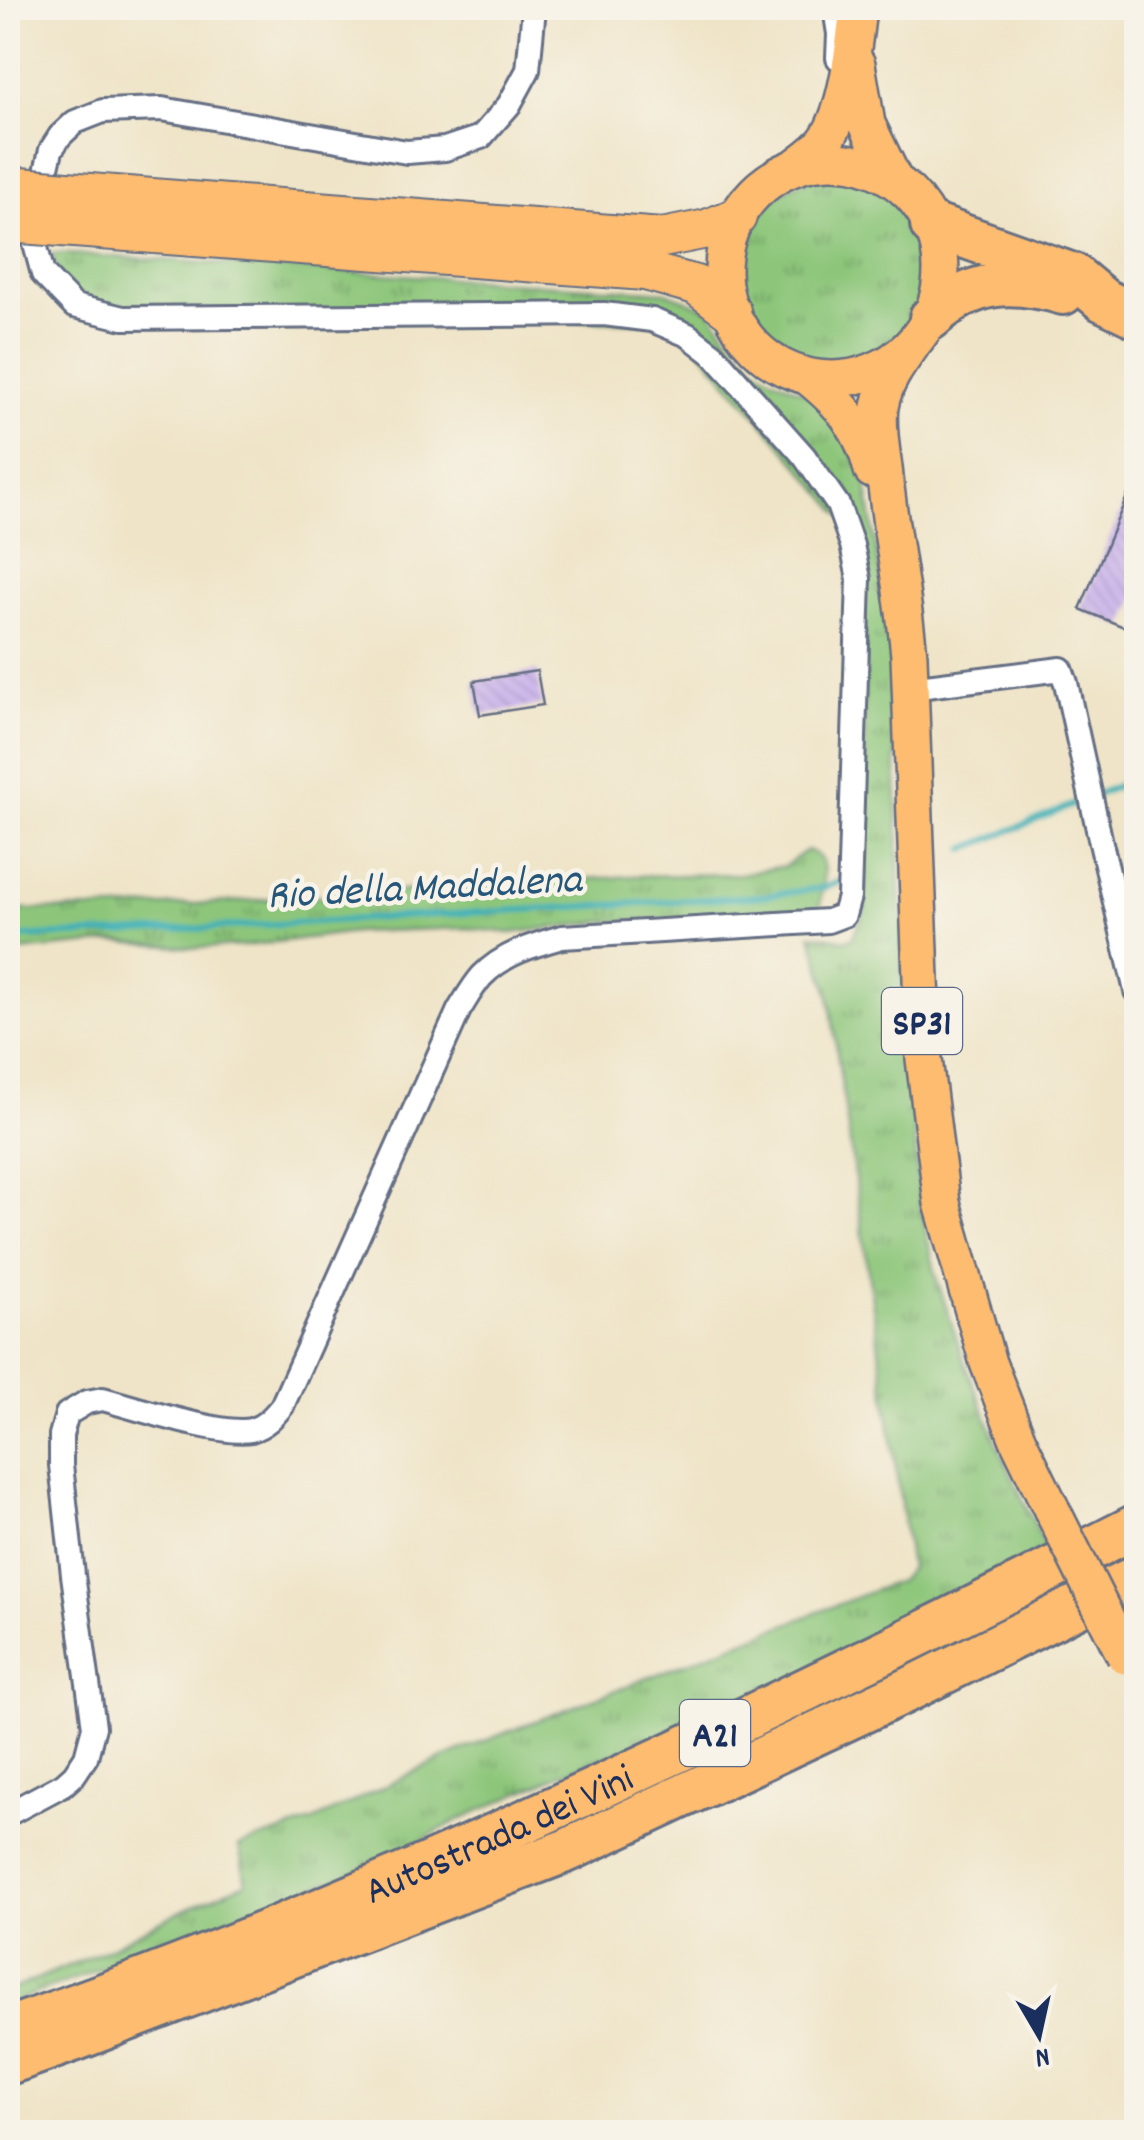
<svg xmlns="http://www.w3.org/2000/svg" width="1144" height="2140" viewBox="0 0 1144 2140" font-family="Dekko,sans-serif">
<defs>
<pattern id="grass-tufts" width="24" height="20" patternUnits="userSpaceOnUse" patternTransform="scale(2.5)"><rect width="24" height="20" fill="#8dc67a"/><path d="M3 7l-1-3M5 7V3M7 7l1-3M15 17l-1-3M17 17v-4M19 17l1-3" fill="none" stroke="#72a167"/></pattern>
<pattern id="building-back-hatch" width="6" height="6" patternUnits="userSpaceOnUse" patternTransform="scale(2.5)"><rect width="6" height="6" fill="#bfa3ed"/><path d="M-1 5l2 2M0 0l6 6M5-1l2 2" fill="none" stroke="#9a85c3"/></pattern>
</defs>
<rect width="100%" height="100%" fill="#f7f3e8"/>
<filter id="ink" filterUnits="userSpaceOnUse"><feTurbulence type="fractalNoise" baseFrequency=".01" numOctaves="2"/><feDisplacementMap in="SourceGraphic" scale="20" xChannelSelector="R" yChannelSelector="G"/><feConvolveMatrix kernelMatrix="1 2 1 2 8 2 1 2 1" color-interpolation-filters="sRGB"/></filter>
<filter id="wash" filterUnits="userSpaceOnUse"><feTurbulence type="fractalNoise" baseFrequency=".0048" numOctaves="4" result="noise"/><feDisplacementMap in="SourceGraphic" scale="40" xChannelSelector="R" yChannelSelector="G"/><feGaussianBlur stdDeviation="2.25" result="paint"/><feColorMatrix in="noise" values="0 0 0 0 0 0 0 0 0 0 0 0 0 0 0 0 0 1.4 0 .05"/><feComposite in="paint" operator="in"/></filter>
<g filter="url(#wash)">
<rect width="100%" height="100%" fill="#efe4c7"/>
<path fill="url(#grass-tufts)" stroke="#547a6c" stroke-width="2.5" d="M740 270a93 93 0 1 1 186 0a93 93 0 1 1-186 0Z
M52 253 666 292 708 309 739 351 755 367 773 378 819 399 863 463 892 653 904 1003 920 1206 937 1280 964 1361 1002 1455 1046 1548 684 1734 591 1761 458 1820 388 1859 8 2004V1991L103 1951 177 1913 246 1883 239 1846 309 1823 443 1758 510 1731 899 1581 910 1568 829 995 811 934 845 940 852 938 865 910 864 589 857 534 678 323 127 308C85 301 64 299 52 253Z
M807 850C833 857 822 886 820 908L785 915 601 922 510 933 467 928 355 932 244 946 197 948 116 942 8 952V910L117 909 634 876 740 874 785 866Z"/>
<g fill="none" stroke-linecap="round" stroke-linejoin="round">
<path stroke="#40b1b8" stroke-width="6" d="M1096 795 1136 778
M965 849 1085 800
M8 937 123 933 763 896 823 888 842 881"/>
</g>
<g id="blocks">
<path fill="url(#building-back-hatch)" d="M1136 475V597L1124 627 1080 609Z
M537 671 543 705 480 715 474 681Z"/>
</g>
</g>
<g filter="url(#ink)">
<use href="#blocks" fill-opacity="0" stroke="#656e83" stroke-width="2.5"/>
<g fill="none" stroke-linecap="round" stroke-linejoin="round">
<g stroke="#656e83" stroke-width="28">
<path id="minor" d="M835 8 839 34 838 58
M910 688 1061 669 1066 683 1101 843 1136 991
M8 1814 64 1784 74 1775 86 1757 94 1727 73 1575 61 1465V1435L67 1414 87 1402 103 1399C136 1408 222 1436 251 1430 265 1426 273 1417 282 1406L459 1010C466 999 473 986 482 976 503 954 533 945 562 937L828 921 844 915 849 897 859 579 852 545 838 505 804 456 714 355 688 335 652 320 604 314 123 318 74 306 43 274 32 233 51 150 60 136 75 122 103 111 162 109 407 152 445 149 481 137 509 105 528 70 534 8"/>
</g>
<g stroke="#656e83" stroke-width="40">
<path id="primary" d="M857 64 867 124 894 180
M723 270a109 109 0 1 1 218 0a109 109 0 1 1-218 0Z
M795 167C805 159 818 151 826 140 847 110 854 44 858 8
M912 345C898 364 884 383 880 407 877 431 883 454 885 477 891 537 904 596 909 656L924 1059 942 1203 988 1363 1018 1440 1052 1510
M807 376C842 404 861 426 872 470"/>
</g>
<g stroke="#656e83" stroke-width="42">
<path id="trunk" d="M102 194 662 238 707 229 737 217
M101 230 645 271 696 285 731 311"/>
</g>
<g stroke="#656e83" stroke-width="48">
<g id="motorway">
<path d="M932 225 1073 275 1103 300 1136 316"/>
<path d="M931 318C973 280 1010 278 1063 293"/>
<path id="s1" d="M8 2029C254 1944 493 1839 728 1727 865 1662 1001 1595 1136 1526"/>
<path d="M8 2063 76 2039 568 1850 906 1691 1136 1577"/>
</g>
</g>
<use href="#minor" stroke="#fff" stroke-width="22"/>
<use href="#primary" stroke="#febc70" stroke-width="35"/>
<use href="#trunk" stroke="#febc70" stroke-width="38"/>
<use href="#motorway" stroke="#febc70" stroke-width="42"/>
<g stroke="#656e83" stroke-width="40" stroke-linecap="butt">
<path id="primary-bridge" d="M1052 1510 1125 1656"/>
</g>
<g stroke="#656e83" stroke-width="42" stroke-linecap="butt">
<path id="trunk-bridge" d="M8 186 102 194
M8 223 101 230"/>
</g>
<use href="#primary-bridge" stroke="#febc70" stroke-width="35"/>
<use href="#trunk-bridge" stroke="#febc70" stroke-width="38"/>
</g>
</g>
<g text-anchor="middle" stroke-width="9" stroke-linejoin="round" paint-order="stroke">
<g fill="#f7f3e8" stroke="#5d6a87" stroke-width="2.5">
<rect x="882" y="988" width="80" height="66" rx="8"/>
<rect x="680" y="1700" width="70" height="66" rx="8"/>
</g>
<g font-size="38" font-weight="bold" fill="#1b2f5e">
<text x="922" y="1034">SP31</text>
<text x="715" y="1746">A21</text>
</g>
<g font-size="40" fill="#1b2f5e" stroke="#f7f3e8">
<text dy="14" stroke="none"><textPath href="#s1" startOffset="528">Autostrada dei Vini</textPath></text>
</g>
<g font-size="42" font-style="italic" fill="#265679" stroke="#f7f3e8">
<text transform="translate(424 884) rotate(-3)" y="15">Rio della Maddalena</text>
</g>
</g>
<rect width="1144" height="2140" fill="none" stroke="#f7f3e8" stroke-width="40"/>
<g transform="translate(1039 2035) rotate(171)" stroke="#f7f3e8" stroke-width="8" paint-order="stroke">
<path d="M0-8L18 38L0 25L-18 38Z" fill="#1b2f5e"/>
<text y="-15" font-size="28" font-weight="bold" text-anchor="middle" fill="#1b2f5e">N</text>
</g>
</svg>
